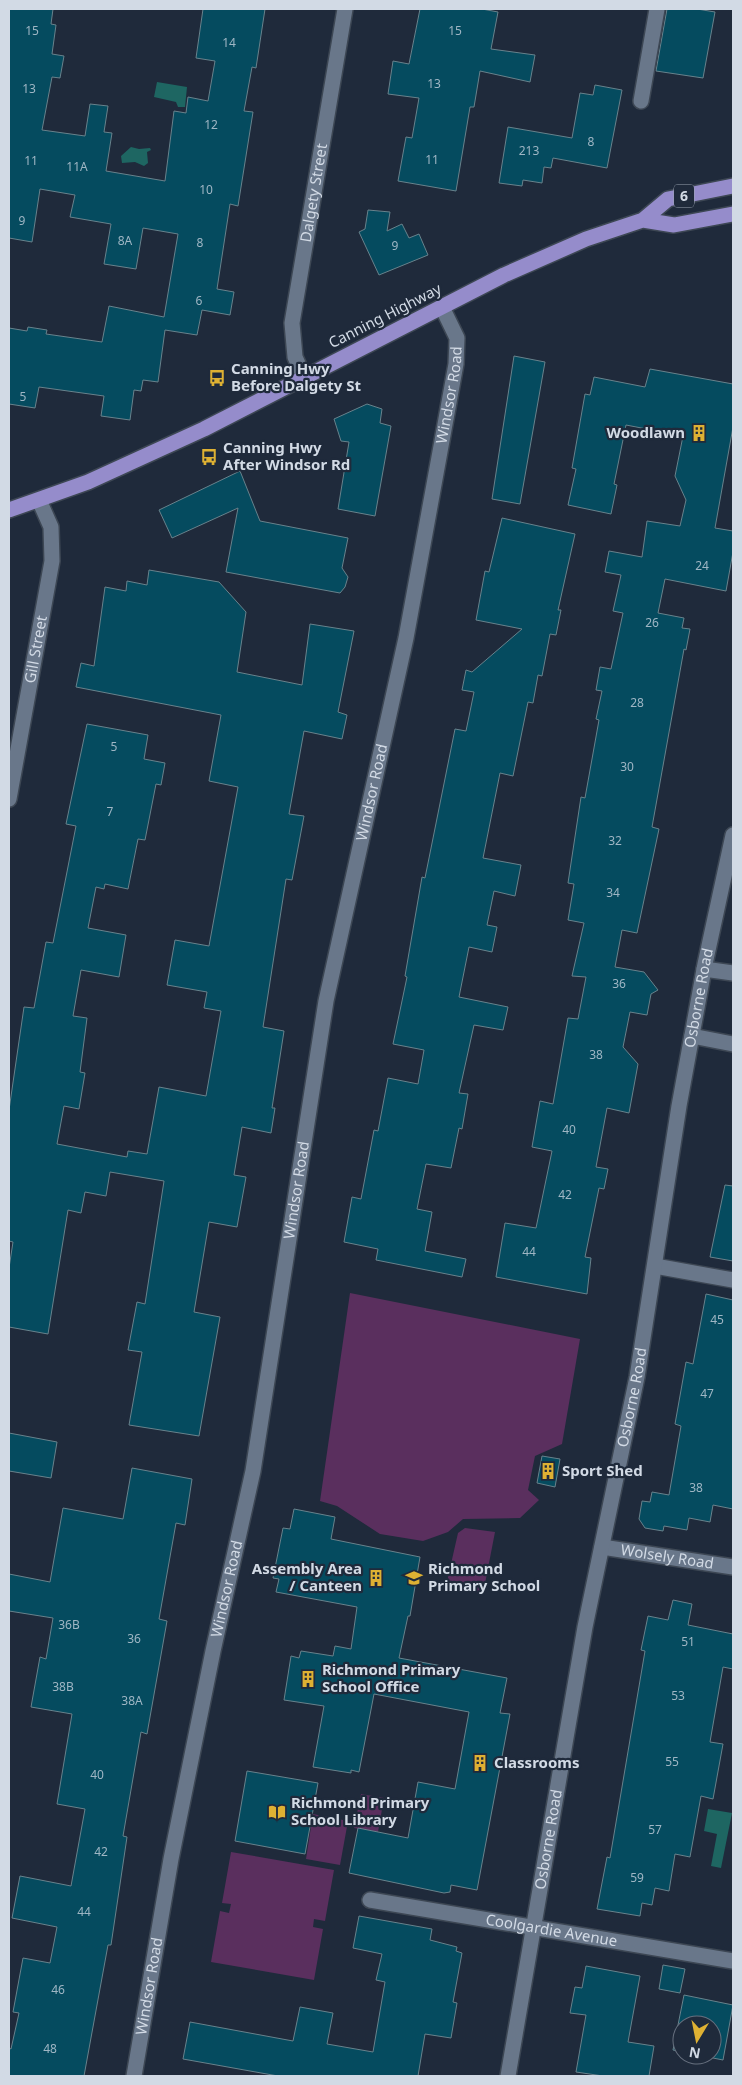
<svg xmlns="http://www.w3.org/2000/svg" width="742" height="2085" viewBox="0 0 742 2085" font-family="'Noto Sans',sans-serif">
<rect width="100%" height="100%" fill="#1f2a3b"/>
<path fill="#5a2f5e" d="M350 1293 580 1339 562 1444 535 1456 528 1490 539 1500 520 1518 463 1519 448 1532 423 1541 380 1534 337 1506 320 1501Z
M465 1528 495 1532 483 1594 446 1586 458 1533Z
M361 1794 384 1798 378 1832 354 1828Z
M313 1814 348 1821 340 1865 306 1859Z
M231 1852 334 1870 325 1921 314 1919 313 1927 323 1929 314 1980 211 1962 220 1911 229 1913 231 1904 222 1903Z"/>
<path fill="#1e6662" d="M157 82 187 87 185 107H178L176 102 154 97Z
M131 147 139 149 150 148 151 150 147 152 148 163 144 166 135 162 122 163 121 156Z
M708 1809 732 1813 721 1868 711 1866 717 1834 704 1831Z"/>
<path fill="#054b5f" stroke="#68828c" d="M9 9H53L51 24 56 25 52 54 64 56 60 78 52 77 42 130 85 136 90 104 108 106 104 132 112 133 106 171 165 181 174 111 186 113 188 97 208 101 215 61 196 58 203 9H265L256 68 252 67 244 111 253 112 238 206 230 204 217 289 234 292 230 315 202 310 197 335 165 330 158 382 143 380 141 391 134 390 130 420 101 416 104 396 39 387 35 408 9 404V328L27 331 28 327 47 330 46 334 102 342 109 306 164 317 178 234 143 228 136 269 104 264 111 224 70 217 75 195 40 189 32 242 9 238Z
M420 9H482L498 12 491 49 535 55 530 82 480 71 474 107H470L456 191 398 181 406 137 412 138 419 98 388 94 393 61 409 64Z
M667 9H697L715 12 703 78 656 71Z
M595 85 622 90 607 168 553 158 551 168 544 167 542 183 523 180 522 186 499 183 508 127 572 138 580 93 593 95Z
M368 210 390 212 387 231 402 224 409 238 419 234 428 255 379 275 359 232 365 229Z
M514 356 545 362 520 504 492 499Z
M650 369 733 384V427L715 528 733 531V552L726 591 665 579 658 613 684 618 682 628 690 629 686 650 684 649 652 827 659 829 637 933 622 930 615 967 644 972 658 990 651 994 647 1015 630 1012 623 1047 638 1064 629 1113 607 1108 596 1167 608 1169 604 1189 599 1188 585 1257 591 1258 587 1294 496 1277 505 1223 536 1228 552 1151 532 1147 540 1101 553 1104 568 1018 578 1019 586 977 572 976 584 923 568 920 574 884 568 883 581 797 585 798 599 720 596 719 602 691 596 690 600 667 611 669 623 613 613 611 621 575 605 572 609 551 642 557 647 521 680 526 686 500 675 476 683 436 626 425 614 484 617 485 611 514 568 505 576 469 572 468 585 394 590 395 594 377 645 387Z
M367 404 382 409 380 423 391 426 375 516 338 509 349 442 341 441 334 419Z
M240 471 260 521 348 538 342 568 348 577 345 587 340 593 226 572 238 508 172 538 159 510Z
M502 518 575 534 558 610H561L556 635 550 634 542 676 538 675 533 703 528 702 513 776 500 773 483 858 521 865 515 896 494 891 487 925 497 927 492 952 469 947 459 997 508 1007 503 1030 474 1025 459 1093 468 1094 462 1129 459 1128 451 1168 426 1164 417 1209 432 1212 425 1251 466 1259 462 1277 376 1260 378 1249 344 1242 352 1197 361 1199 374 1130 378 1131 388 1078 418 1084 424 1050 393 1044 407 977 405 976 422 877 425 878 455 729 466 731 474 692 462 690 466 670 472 672 522 629 476 620 485 571 489 572Z
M149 570 219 582 246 612 237 672 302 685 310 624 354 631 338 712 347 715 342 739 304 731 289 814 304 816 292 880 286 879 263 1027 284 1031 272 1108H275L271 1133 242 1127 234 1175 246 1177 237 1227 209 1222 194 1312 220 1317 199 1436 129 1425 142 1352 128 1350 137 1302 145 1304 164 1181 110 1172 106 1196 85 1192 81 1213 68 1210 48 1334 9 1327V1268L13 1242 9 1241V1110L24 1007 34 1008 46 942 53 943 76 826 66 824 87 724 148 735 144 759 165 763 161 785 156 784 145 840 138 839 128 889 105 884 104 889 96 887 88 928 126 935 119 977 81 970 73 1016 87 1018 80 1072 85 1073 79 1109 64 1106 57 1144 127 1157 128 1151 147 1154 159 1087 206 1096 221 1011 204 1008 207 992 167 985 175 940 209 946 238 787 209 781 221 715 76 687 81 663 94 666 105 587 126 591 127 581 147 585Z
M725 1185 733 1186V1261L710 1257Z
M706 1294 733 1300V1509L713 1505 710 1522 689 1518 687 1530 664 1526 663 1531 645 1528 639 1519 642 1501 650 1502 652 1492 669 1495 681 1426 675 1424 686 1362 693 1364Z
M9 1433 57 1442 51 1478 9 1471Z
M542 1456 560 1459 555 1487 537 1483Z
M132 1468 192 1479 185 1525 176 1523 159 1619 167 1621 147 1734 141 1732 123 1836 127 1837 111 1945H108L84 2076H9V2048L11 2049 19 2013 13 2012 23 1958 50 1963 57 1927 12 1918 20 1876 71 1886 85 1809 57 1804 72 1714 31 1707 40 1657 46 1659 53 1618 9 1611V1574L50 1582 63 1508 123 1519Z
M294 1509 335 1517 331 1539 420 1557 410 1616H408L399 1658 507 1678 500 1713 510 1714 477 1890 451 1885 450 1892 444 1893 349 1873 358 1828 408 1838 418 1782 455 1789 469 1712 374 1694 359 1772 351 1770V1773L313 1767 324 1706 284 1700 291 1656 299 1658 301 1651 333 1656 335 1646 351 1649 357 1607 276 1592 279 1579 273 1578 283 1528 290 1529Z
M673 1600 692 1604 688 1625 733 1634V1669L723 1667 710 1742 723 1744 713 1799 701 1796 690 1857 675 1854 669 1891 655 1888 652 1905 642 1903 640 1916 597 1909 607 1857 610 1858 645 1651 641 1650 648 1616 668 1620Z
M247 1771 318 1783 305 1854 235 1841Z
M359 1916 432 1929 430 1940 457 1947 456 1951 462 1953 453 2002 457 2003 451 2038 425 2034 418 2076H278L183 2059 190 2022 293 2041 300 2007 333 2013 327 2044 373 2052 385 1982 376 1980 382 1954 353 1948Z
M663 1965 685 1969 680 1993 659 1989Z
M586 1966 640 1976 628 2042 654 2046 649 2076H603L576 2072 586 2015 570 2013 575 1987 582 1988Z
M684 1995 733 2005 723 2060 698 2055H712V2025H682V2052L673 2050Z"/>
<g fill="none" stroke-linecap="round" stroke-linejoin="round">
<g stroke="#3d4754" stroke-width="18">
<g id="minor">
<path d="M641 101 657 9"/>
<path id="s1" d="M304 377 295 357 292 323 345 9"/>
<path id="s2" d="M9 799 52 561 51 527 39 500"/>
<path d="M704 969 733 973"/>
<path d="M692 1036 733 1044"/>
<path d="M655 1266 733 1280"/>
<path id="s3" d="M602 1547 733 1567"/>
<path id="s4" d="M370 1900 733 1961"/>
<path id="s5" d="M134 2076 171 1859 213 1651 253 1471 326 1001 406 638 456 364 457 338 442 307"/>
<path id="s6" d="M508 2076 585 1627 637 1377 679 1106 705 964 733 835"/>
</g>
</g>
<g stroke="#3d4754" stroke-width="18">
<path id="highway" d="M643 220 674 225 733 214
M9 510 88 482 204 429 504 275 586 239 643 220 668 199 733 186"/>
</g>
<use href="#minor" stroke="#69778a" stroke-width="15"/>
<use href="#highway" stroke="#958ccb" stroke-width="15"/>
</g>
<defs>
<g id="bus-bare" transform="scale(1.35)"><path d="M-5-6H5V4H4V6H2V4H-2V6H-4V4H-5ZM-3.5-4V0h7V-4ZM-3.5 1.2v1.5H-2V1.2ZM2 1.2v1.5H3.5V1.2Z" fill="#deb133" stroke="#1f2a3b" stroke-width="2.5" paint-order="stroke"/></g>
<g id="building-bare" transform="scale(1.35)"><path d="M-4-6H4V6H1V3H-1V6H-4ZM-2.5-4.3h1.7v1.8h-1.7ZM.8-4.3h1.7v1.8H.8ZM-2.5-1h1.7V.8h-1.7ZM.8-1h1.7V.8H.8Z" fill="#deb133" stroke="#1f2a3b" stroke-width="2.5" paint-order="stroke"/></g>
<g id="school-bare" transform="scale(1.35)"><path d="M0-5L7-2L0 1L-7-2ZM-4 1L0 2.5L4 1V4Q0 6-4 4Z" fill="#deb133" stroke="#1f2a3b" stroke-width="2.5" paint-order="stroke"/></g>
<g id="library-bare" transform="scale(1.35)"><path d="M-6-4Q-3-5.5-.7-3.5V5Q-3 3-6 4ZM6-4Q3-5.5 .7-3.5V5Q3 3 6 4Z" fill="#deb133" stroke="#1f2a3b" stroke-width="2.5" paint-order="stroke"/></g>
</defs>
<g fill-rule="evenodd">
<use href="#bus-bare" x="217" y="378"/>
<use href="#building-bare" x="699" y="433"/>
<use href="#bus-bare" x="209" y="457"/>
<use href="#building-bare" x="548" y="1471"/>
<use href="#building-bare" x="376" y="1578"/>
<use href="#school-bare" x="414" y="1578"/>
<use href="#building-bare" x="308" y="1679"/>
<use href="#building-bare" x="480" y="1763"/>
<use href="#library-bare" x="277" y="1812"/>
</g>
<g text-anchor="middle" stroke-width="4.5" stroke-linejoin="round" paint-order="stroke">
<g font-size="12" fill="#9fb6c4">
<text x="32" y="35">15</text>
<text x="455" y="35">15</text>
<text x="229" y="47">14</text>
<text x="434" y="88">13</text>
<text x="29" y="93">13</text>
<text x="211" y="129">12</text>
<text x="591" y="146">8</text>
<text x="529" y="155">213</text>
<text x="432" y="164">11</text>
<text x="31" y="165">11</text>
<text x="77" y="171">11A</text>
<text x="206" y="194">10</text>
<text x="22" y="225">9</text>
<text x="125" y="245">8A</text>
<text x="200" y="247">8</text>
<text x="395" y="250">9</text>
<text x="199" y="305">6</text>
<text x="23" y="401">5</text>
<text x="702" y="570">24</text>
<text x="652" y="627">26</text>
<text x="637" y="707">28</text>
<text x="114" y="751">5</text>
<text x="627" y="771">30</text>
<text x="110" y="816">7</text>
<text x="615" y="845">32</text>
<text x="613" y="897">34</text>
<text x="619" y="988">36</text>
<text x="596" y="1059">38</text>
<text x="569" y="1134">40</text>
<text x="565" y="1199">42</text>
<text x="529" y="1256">44</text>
<text x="717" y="1324">45</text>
<text x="707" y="1398">47</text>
<text x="696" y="1492">38</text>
<text x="69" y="1629">36B</text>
<text x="134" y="1643">36</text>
<text x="688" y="1646">51</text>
<text x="63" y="1691">38B</text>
<text x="678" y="1700">53</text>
<text x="132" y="1705">38A</text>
<text x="672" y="1766">55</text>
<text x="97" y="1779">40</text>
<text x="655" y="1834">57</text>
<text x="101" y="1856">42</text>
<text x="637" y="1882">59</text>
<text x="84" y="1916">44</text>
<text x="58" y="1994">46</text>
<text x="50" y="2053">48</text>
</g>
<rect fill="#1f2a3b" stroke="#9ca5b2" stroke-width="1" x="674" y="184.5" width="20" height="23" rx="4"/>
<g font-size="14" font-weight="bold" fill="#d2dae5">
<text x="684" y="201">6</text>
</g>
<g font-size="15" fill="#d2dae5" stroke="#1f2a3b">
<text dy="5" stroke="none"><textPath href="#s1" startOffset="188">Dalgety Street</textPath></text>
<text transform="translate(385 316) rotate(-27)" y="5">Canning Highway</text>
<text dy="5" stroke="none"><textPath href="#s5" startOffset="1711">Windsor Road</textPath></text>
<text dy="5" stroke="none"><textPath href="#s2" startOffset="152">Gill Street</textPath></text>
<text dy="5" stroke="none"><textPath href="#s5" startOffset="1306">Windsor Road</textPath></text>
<text dy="5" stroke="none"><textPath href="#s6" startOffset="1095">Osborne Road</textPath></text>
<text dy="5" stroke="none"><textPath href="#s5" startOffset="901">Windsor Road</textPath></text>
<text dy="5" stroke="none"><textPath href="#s6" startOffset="690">Osborne Road</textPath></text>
<text dy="5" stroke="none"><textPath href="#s3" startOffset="66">Wolsely Road</textPath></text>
<text dy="5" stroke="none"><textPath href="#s5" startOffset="496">Windsor Road</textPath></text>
<text dy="5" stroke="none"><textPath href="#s6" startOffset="240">Osborne Road</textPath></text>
<text dy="5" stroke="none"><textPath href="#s4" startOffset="184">Coolgardie Avenue</textPath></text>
<text dy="5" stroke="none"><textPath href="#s5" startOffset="91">Windsor Road</textPath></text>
</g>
<g font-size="15" font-weight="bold" fill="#d2dae5" stroke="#1f2a3b" text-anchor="start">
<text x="231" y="374">Canning Hwy<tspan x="231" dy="17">Before Dalgety St</tspan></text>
<text x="685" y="438" text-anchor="end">Woodlawn</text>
<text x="223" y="453">Canning Hwy<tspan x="223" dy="17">After Windsor Rd</tspan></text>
<text x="562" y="1476">Sport Shed</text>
<text x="362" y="1574" text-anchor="end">Assembly Area<tspan x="362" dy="17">/ Canteen</tspan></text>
<text x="428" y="1574">Richmond<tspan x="428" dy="17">Primary School</tspan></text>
<text x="322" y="1675">Richmond Primary<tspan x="322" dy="17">School Office</tspan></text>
<text x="494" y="1768">Classrooms</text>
<text x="291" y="1808">Richmond Primary<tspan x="291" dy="17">School Library</tspan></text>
</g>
</g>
<rect width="742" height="2085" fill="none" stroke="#d2dae5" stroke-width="20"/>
<g transform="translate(697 2040) rotate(190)"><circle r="24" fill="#1f2a3b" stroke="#67707f"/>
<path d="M0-4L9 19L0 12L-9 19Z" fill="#deb133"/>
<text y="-8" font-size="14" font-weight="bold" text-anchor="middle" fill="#d2dae5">N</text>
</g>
</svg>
